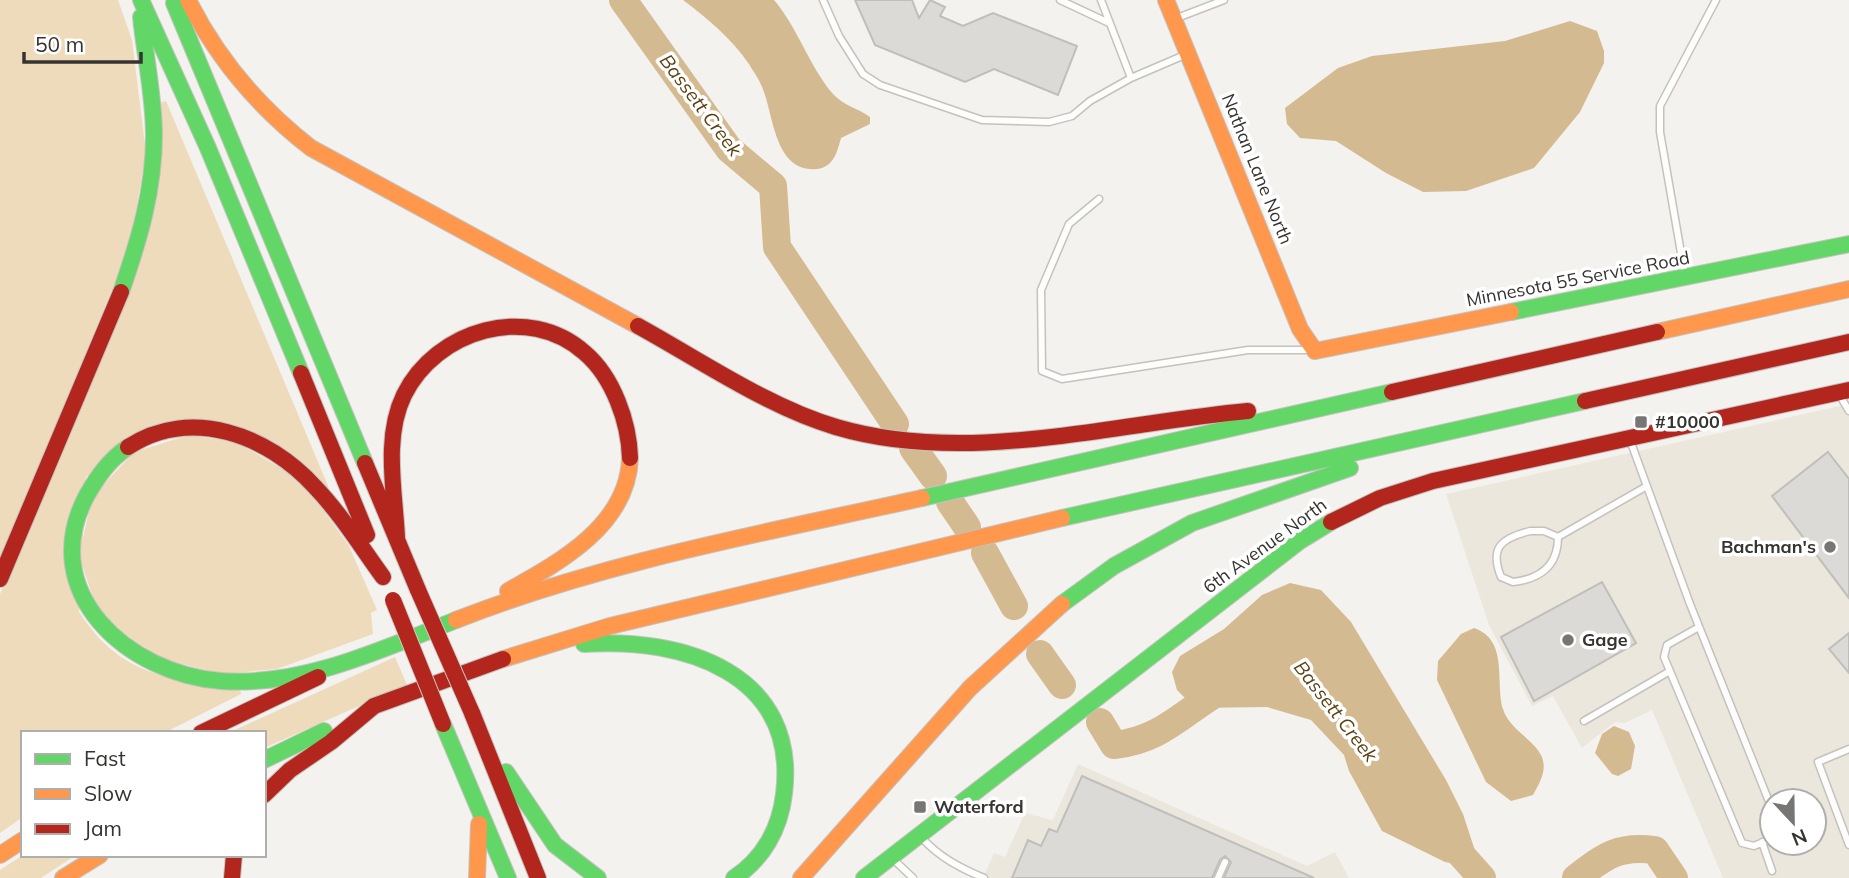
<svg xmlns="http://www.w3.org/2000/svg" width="1849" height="878" viewBox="0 0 1849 878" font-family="Mulish,sans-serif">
<rect width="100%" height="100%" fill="#f4f2ee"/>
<path fill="#ebe7dc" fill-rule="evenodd" d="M1849 404V878H1723L1652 710 1625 723 1615 722 1582 748 1553 696 1532 706 1489 625 1446 494ZM1772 801H1814V843H1772Z
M1078 764 1307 866 1335 852 1349 878H983L994 853 1005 857 1025 813 1053 820Z"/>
<path fill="#eedbbc" d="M0 0H118L132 40 146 153 130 246 0 559Z
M166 101 329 488 200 420 86 477 79 612C123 679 168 677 240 689L241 694 164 733H23V817L0 833V594L129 291 159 103Z
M189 435 236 442 301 480 349 546 377 610 371 613 373 634 277 669 221 674 147 655 98 612 79 556 92 497 134 452Z
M395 657 407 685 264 748V733H228Z
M23 855H76L41 878H0V870Z"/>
<path fill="#d4ba90" d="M683 0H774C798 28 809 66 833 94 844 106 858 108 870 117V124L841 138C837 152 834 167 817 169 774 173 774 114 762 87 759 79 753 71 749 64 730 37 708 19 683 0Z
M1570 21 1597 31 1604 51V63L1580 112 1534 168 1466 191 1423 192 1386 173 1336 141 1300 138 1287 124 1285 108 1338 68 1372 56 1505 41Z
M1290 583 1321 590 1351 622 1446 780 1463 814 1481 869 1445 862 1382 831 1349 771 1344 755 1311 720 1267 707 1195 708 1177 690 1172 672 1180 656 1224 629 1262 595Z
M1474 628C1509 640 1495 682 1503 709 1509 729 1532 738 1541 755 1548 770 1540 782 1533 795L1511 801 1486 782 1437 680 1438 661 1461 634Z
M1614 726 1629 732 1635 746 1631 769 1618 776 1612 774 1595 753 1602 734Z"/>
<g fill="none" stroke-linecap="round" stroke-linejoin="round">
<path stroke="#d4ba90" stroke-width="28" d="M623 0 729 149 773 186 777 247 895 424
M913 448 933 476
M950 502 967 527
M985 553 1014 606
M1040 654 1062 685
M1100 722 1114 745C1163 740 1185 710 1226 687
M1449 841 1482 878
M1576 878C1605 856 1618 845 1655 850L1674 878"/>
</g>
<path fill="#dcdad7" stroke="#c0bebb" stroke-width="2" d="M855 0H912L919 18 930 0 945 7 940 16 963 26 993 13 1077 46 1058 95 994 69 965 82 875 45Z
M1828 452 1849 479V598L1772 496Z
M1602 582 1636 643 1534 701 1501 637Z
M1849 633V673L1829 649Z
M1082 776 1314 878H1224L1231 862 1225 856 1220 860 1212 878H1012L1028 840 1041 846 1049 829 1057 832Z"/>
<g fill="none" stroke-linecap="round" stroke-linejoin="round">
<g stroke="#c4c2bf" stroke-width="9">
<path id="lane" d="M823 0 839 36 863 74 880 85 982 120 1049 122 1072 116 1090 101 1131 78
M1060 0 1109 23
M1101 0 1131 78 1187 54
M1177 18 1224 0
M1099 199 1069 224 1041 290 1042 371 1062 379 1248 350H1310
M1685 276 1660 132V106L1716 0
M1839 394 1849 411
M1630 440 1690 604 1772 809
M1530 531H1544L1558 537C1558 566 1540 579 1513 582L1501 577C1489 547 1502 538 1530 531Z
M1558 537 1647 486
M1699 627 1667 645 1664 657 1742 843 1754 846 1772 838
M1584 721 1670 671
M1849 749 1818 762 1849 845
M922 838C939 857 960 868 984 878
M1762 842 1772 871
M893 859 913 878
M1218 878 1225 862"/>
</g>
<g stroke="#c4c2bf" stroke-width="18">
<path id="fast" d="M141 0 208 148 301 373
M174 3 365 463
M121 292C139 240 154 191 154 135 154 96 145 56 141 17
M1511 312 1849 244
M128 447C109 460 98 476 87 495 35 592 128 674 221 681 302 687 383 649 456 620
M922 498 1392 392
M1062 518 1585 401
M1062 604 1114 566 1192 523 1350 468
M584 644C683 637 799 673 784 794 780 829 763 859 734 878
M443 724 508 878
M264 760 324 731
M506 772 555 845 598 878
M864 878 1300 541 1331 522"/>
</g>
<g stroke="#c4c2bf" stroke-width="18">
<path id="slow" d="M188 0C218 60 258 107 311 148L638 326
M1166 0 1300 329 1315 351 1511 312
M1657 332 1849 289
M508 591C560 562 628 525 630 458
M456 620C606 561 765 533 922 498
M503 659 610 626 1062 518
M0 855 23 840
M63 878 100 855
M477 878 479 824
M801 878 970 688 1062 604"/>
</g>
<g stroke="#c4c2bf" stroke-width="18">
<path id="jam" d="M638 326C700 360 768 407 836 427 968 466 1115 423 1248 411
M301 373 367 535
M1392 392 1657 332
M1585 401 1849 342
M128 447C191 406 268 435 315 487 341 514 361 547 383 577
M365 463 418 590
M1331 522 1380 498 1433 481 1849 390
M397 538C395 493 383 438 404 395 436 330 528 302 585 353 613 377 629 422 630 458
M0 579 121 292
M472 713 538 878
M201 733 318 677
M264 795 290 770 331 742 374 706 503 659
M232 878 234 855"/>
</g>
<use href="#lane" stroke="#fdfdfc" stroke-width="6"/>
<use href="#fast" stroke="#63d668" stroke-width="16"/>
<use href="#slow" stroke="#ff974d" stroke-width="16"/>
<use href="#jam" stroke="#b3261e" stroke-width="16"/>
<g stroke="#cfcecb" stroke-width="18" stroke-linecap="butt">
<path id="jam-bridge" d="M418 590 472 713
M393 600 443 724"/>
</g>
<use href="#jam-bridge" stroke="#b3261e" stroke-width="16"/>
</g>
<g fill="#787673" stroke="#fff" stroke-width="2.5">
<rect x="1634" y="415" width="14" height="14" rx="3.5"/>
<circle cx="1830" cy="547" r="7"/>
<circle cx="1568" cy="640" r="7"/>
<rect x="913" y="800" width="14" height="14" rx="3.5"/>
</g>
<g text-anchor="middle" stroke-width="7" stroke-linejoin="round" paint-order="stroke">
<g font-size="18" fill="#363431" stroke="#fff">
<text transform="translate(1257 169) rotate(68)" y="6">Nathan Lane North</text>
<text transform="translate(1578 279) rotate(-11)" y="6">Minnesota 55 Service Road</text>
<text transform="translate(1265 546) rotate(-36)" y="6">6th Avenue North</text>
</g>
<g font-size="18" font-weight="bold" fill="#363431" stroke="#fff" text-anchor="start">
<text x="1655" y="428">#10000</text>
<text x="1816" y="553" text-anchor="end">Bachman's</text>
<text x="1582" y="646">Gage</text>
<text x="934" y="813">Waterford</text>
</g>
<g font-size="19" font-style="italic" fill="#594011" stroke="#fff">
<text transform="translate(701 105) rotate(53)" y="7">Bassett Creek</text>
<text transform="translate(1336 711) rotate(52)" y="7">Bassett Creek</text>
</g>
</g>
<rect x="21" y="731" width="245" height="126" fill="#ffffff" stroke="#afaead" stroke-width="2"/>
<rect x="35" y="754" width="35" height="10" fill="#63d668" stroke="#afaead" stroke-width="2"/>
<text x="84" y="766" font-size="21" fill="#363431">Fast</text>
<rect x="35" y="789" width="35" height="10" fill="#ff974d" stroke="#afaead" stroke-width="2"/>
<text x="84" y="801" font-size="21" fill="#363431">Slow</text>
<rect x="35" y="824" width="35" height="10" fill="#b3261e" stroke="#afaead" stroke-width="2"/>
<text x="84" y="836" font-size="21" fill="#363431">Jam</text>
<g transform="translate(1793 822) rotate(158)"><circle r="33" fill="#ffffff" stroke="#afaead" stroke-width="2"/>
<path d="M0-5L12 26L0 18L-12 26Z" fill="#787673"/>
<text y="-10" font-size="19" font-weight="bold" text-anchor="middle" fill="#363431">N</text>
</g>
<path d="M24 52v10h117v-10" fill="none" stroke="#363431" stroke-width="3.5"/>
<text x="35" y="52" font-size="21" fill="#363431" stroke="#ffffff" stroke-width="5" paint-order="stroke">50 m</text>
</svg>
